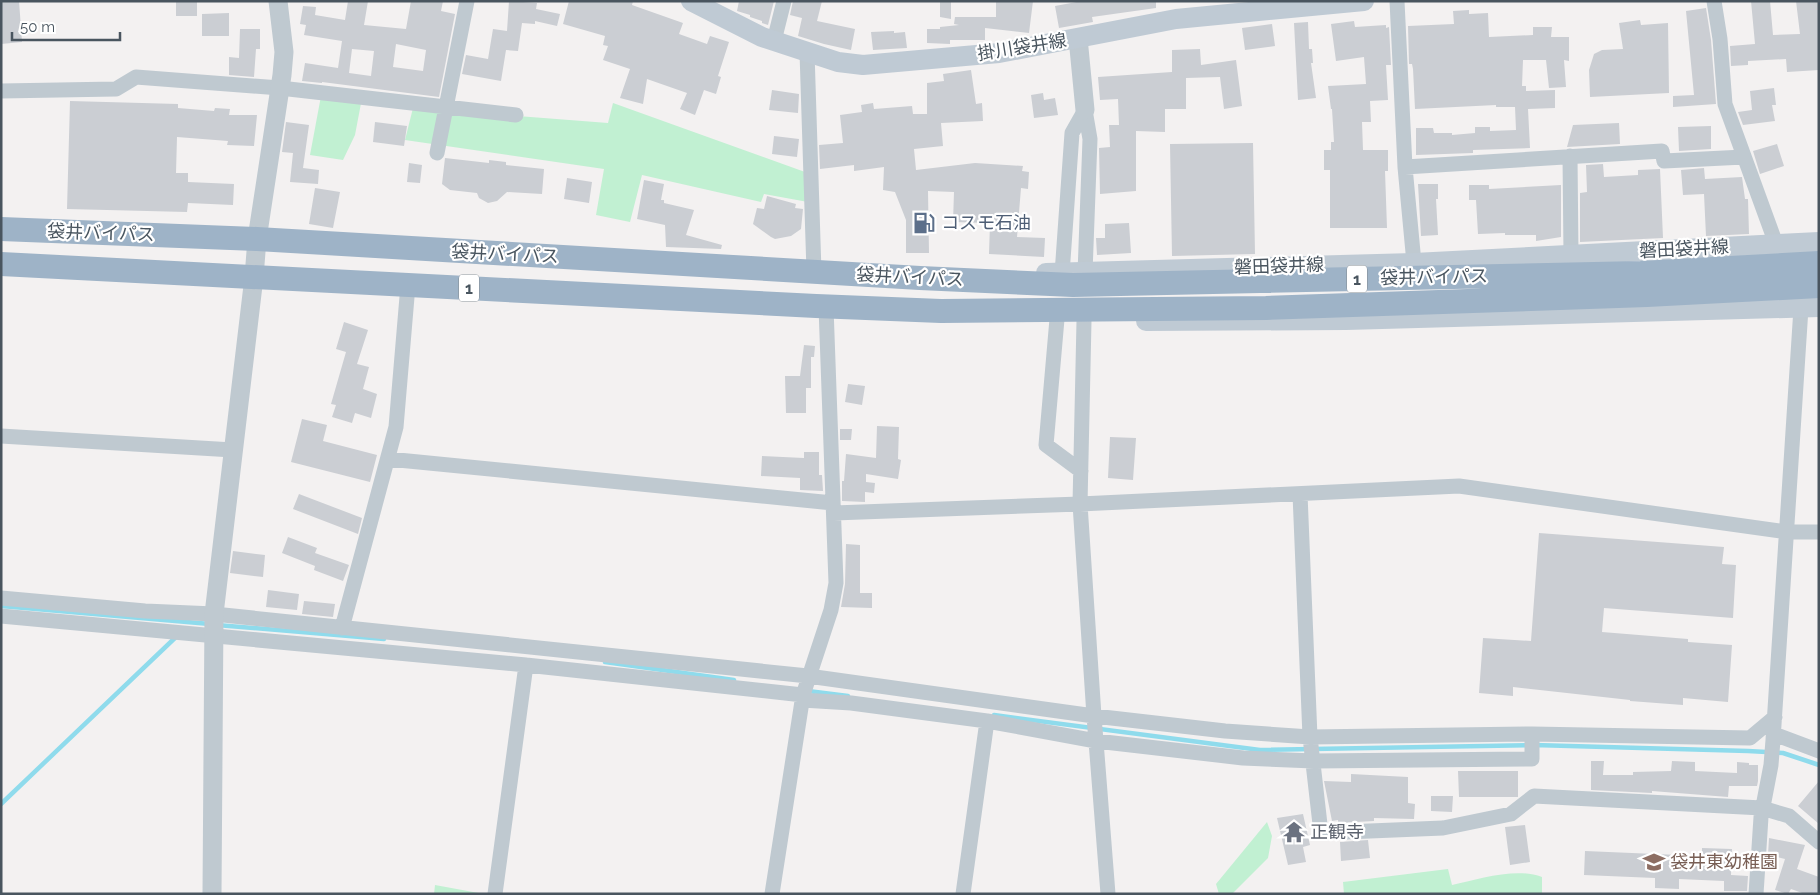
<svg xmlns="http://www.w3.org/2000/svg" width="1820" height="895" viewBox="0 0 1820 895" font-family="Raleway,'Noto Sans JP',sans-serif">
<rect width="100%" height="100%" fill="#f3f1f1"/>
<path fill="#c1f0d2" d="M321 96 362 98 355 135 343 160 310 155Z
M613 103 805 172 808 202 764 194 761 202 642 175 630 222 596 215 604 169 405 140 413 108 608 123Z
M1267 822 1272 836 1268 858 1232 894H1219L1216 884Z
M1448 869 1452 885C1478 879 1517 867 1542 877V894H1344L1343 882Z
M435 885 484 894H434Z"/>
<g fill="none" stroke-linecap="round" stroke-linejoin="round">
<path stroke="#8fdbec" stroke-width="4.5" d="M1 606 210 624
M217 625 384 639
M605 662 734 680
M808 691 848 696
M994 715 1260 750 1534 745 1748 751 1783 753 1819 765
M1 804 177 636"/>
</g>
<path fill="#cbced3" fill-rule="evenodd" d="M1 1H19L22 42 1 44Z
M176 1H197V16H176Z
M348 1H368L364 25 406 29 411 1H443L441 11 455 14 439 97 322 82V83L302 81 305 63 338 68 342 41 304 35 306 25 300 24 303 6 316 7 315 15 345 20ZM396 44 426 50 423 71 393 67ZM352 49 374 51 371 76 349 73Z
M509 1 537 3 536 9 560 14 557 26 535 21V24L522 23 518 51 506 50 501 81 462 74 466 55 488 59 493 29 507 31Z
M569 1H633L632 5 683 23 679 34 707 44 710 36 729 42 718 76 721 77 716 94 704 90 695 115 680 109 687 93 647 79 643 104 620 98 630 69 603 60 608 46 603 45 605 36 563 24Z
M739 1H774L768 25 762 23V21L750 17V15L737 11Z
M793 1H822L817 21 855 29 851 50 824 44 798 36 802 18 790 15Z
M996 1H1033L1029 33 985 28V40H950V44L927 43V29H940V27L959 25 954 24 955 17H996Z
M1082 1H1156V8L1092 17 1093 22 1059 28 1055 6Z
M1751 1H1770L1773 35 1800 34 1796 1H1819V70L1787 72 1786 59 1748 61V65L1731 66 1730 46 1755 44Z
M940 2H951V19L940 17Z
M1706 8 1711 40 1716 104 1673 107V96L1694 95 1686 11Z
M1469 10V14L1488 13 1489 37 1533 35V27H1552L1551 37H1569V61L1564 60 1566 87 1549 88 1546 60H1523L1522 86H1526V91L1555 90V108L1528 109 1530 148 1473 150V153L1416 155V128H1433L1434 133H1452V135L1475 133V127H1490V131L1516 130 1515 107H1496V105L1415 109 1413 69 1412 64H1409L1408 26 1454 24 1453 11Z
M229 13V36H202V14Z
M1640 20 1641 25 1668 23 1669 93 1590 97 1589 70 1594 54 1602 50 1623 49 1619 23Z
M1354 21 1355 27 1386 25V28L1389 27 1391 65H1386L1388 100 1370 101 1371 122H1362L1363 150H1388V171H1385L1387 228H1330V170H1324V150H1331V142H1334L1332 109H1331L1328 86 1366 84 1364 57 1336 61 1331 24Z
M1308 22 1309 49H1312L1313 63H1311L1316 98 1298 100 1294 23Z
M1272 24 1275 46 1245 50 1242 28Z
M240 29H260V49H256L254 77 229 75V57L239 58Z
M894 31V33L905 32 907 48 873 50 871 32Z
M1200 49 1201 65 1236 60 1242 106 1224 109 1220 77 1186 78V109H1165V132L1136 131V191L1100 194 1099 148 1110 147 1109 125H1119L1118 99 1100 100 1098 77 1172 72V50Z
M971 70 976 104 982 103 983 121 941 123 943 146 914 149 916 170 975 163 1023 166 1022 171 1029 172 1028 189 1021 188 1017 237 1045 238 1044 257 989 254 990 223 953 222 954 192 928 191 929 253H906V220L895 192 883 190 884 167 854 171V165L820 169 819 145 843 143 840 115 862 112 861 105 873 103 874 109 912 106 913 114H927V83L944 81 943 74Z
M1774 88 1776 105H1772L1775 121 1743 125 1738 112 1752 110 1750 91Z
M772 90 799 94 798 113 769 110Z
M1043 93 1044 100 1055 98 1058 115 1034 118 1031 95Z
M70 101 178 104V108L214 111 215 108 230 109 229 115H257L254 146 227 145 228 141 177 137 176 173H188V182L234 184 233 205 188 203 187 212 67 209Z
M286 122 309 125 303 168 319 170 318 184 290 182 293 153 282 152Z
M375 122 407 126 404 146 373 142Z
M1619 123 1620 144 1567 147 1573 125Z
M1711 126V149L1679 151 1678 127Z
M774 136 799 139 797 157 772 154Z
M1253 143 1255 254 1172 256 1170 144Z
M1777 144 1784 166 1760 174 1753 151Z
M445 158 489 163V160L506 162V165L544 169 542 194 507 192 497 201 488 203 479 198 477 193 450 190 442 184Z
M409 163 422 165 420 183 407 182Z
M1603 164 1604 177 1638 175V170L1660 169 1663 238 1580 242V193L1587 192 1586 165Z
M1704 168 1705 179 1742 177 1745 199H1748L1749 234 1706 236 1704 194 1683 195 1681 170Z
M567 178 592 182 589 203 564 199Z
M644 180 664 184 661 200H664V203L694 210 686 235 722 245 721 249 666 247 665 225 637 219Z
M1418 184H1438V199H1436L1438 235 1421 236Z
M1469 185H1489V189L1561 185V237L1536 241V235H1505V233L1478 234 1476 200H1469Z
M315 188 340 192 333 228 309 224Z
M767 196 796 204 795 208 803 209 801 229 791 236 775 239 771 237 753 224 757 208 764 209Z
M1129 223 1131 253 1097 255 1096 238H1105V224Z
M344 322 368 330 357 364 369 367 363 389 377 394 371 418 355 413 352 423 332 417 336 405 331 404 346 352 336 349Z
M804 345 815 346 814 357H811V388H806V413H786L785 376H800Z
M848 384 865 386 862 405 845 402Z
M302 419 327 425 323 441 377 455 370 482 291 462Z
M877 426 899 427 898 459 901 460 898 479 866 474V482L875 483 874 493 865 492V502L842 501V481H844L846 454 876 458Z
M840 429H852L851 440H840Z
M1110 437 1136 438 1133 480 1108 478Z
M804 452H819V475H822L823 491 800 490V478L761 476 762 456 804 458Z
M299 494 362 518 358 534 293 509Z
M1539 533 1724 547 1722 564 1736 565 1733 618 1604 608 1602 632 1688 639V642L1732 645 1728 702 1683 698V705L1630 701V700L1513 687V696L1479 693 1483 638 1531 641Z
M288 537 317 548 315 553 349 565 343 581 314 570 315 566 282 553Z
M846 544 860 545V593H872V608L841 607 845 584Z
M233 551 265 555 263 577 230 573Z
M268 590 299 594 297 610 266 607Z
M304 601 335 604 333 617 302 614Z
M1591 761H1604L1603 775H1633V772L1671 771 1672 761 1695 762V771L1737 773V762L1749 763V765H1758V781L1757 786H1729L1728 797 1652 791V793L1591 790Z
M1458 771H1518V797H1459Z
M1351 774 1408 777V803L1415 804 1414 819 1374 818V821L1338 823V820L1332 821 1324 781 1351 782Z
M1819 781V824L1798 806Z
M1431 796H1453L1452 812 1431 811Z
M1303 814 1310 845 1303 847 1306 862 1288 865 1277 818Z
M1525 825 1530 862 1510 865 1505 827Z
M1769 838 1805 845 1797 869 1819 877V894H1805L1791 889 1788 894 1775 890 1785 859 1768 855Z
M1368 840 1370 858 1341 861 1340 842Z
M1702 848 1732 849 1731 875 1748 876 1747 891H1724V881L1679 879V889L1655 888V878L1584 875 1585 851 1702 856Z"/>
<g fill="none" stroke-linecap="round" stroke-linejoin="round">
<path stroke="#bfc9d0" stroke-width="15" d="M1397 1 1405 167 1414 263
M1714 1 1720 39 1725 104 1776 244
M774 41 784 1
M807 52 814 272
M1 91 116 89 136 77 280 88 516 115
M437 153 467 1
M1570 156 1571 255
M1405 167 1662 151 1664 161 1744 157
M1085 273 1090 139 1085 110
M1062 274 1072 133 1085 110
M1057 319 1046 445 1081 471
M1084 321 1080 504 1094 716 1108 894
M1 436 233 450
M388 459 833 503
M1300 494 1310 737 1321 833 1443 828 1511 814 1534 796 1762 808 1789 816 1819 842
M834 513 1080 504 1459 486 1787 532H1819
M1 598 145 611 214 614 808 676 1094 716 1225 731 1310 737 1532 734 1750 738 1775 717
M1 616 526 665 803 695
M342 628 396 427 408 285
M802 700 851 703 987 721 1096 741 1243 758 1314 761 1532 759V734
M1774 734 1819 751
M495 894 526 665
M772 894 803 695 831 610 836 583 826 307
M963 894 987 721
M1756 894 1761 817 1771 765 1773 740 1801 308"/>
<path stroke="#bfc9d0" stroke-width="19" d="M1078 38 1085 110
M212 894 214 614 254 277 257 239 282 75 284 52 278 1"/>
<path stroke="#bfcad4" stroke-width="20" d="M691 1 762 37 838 62 863 65 999 53 1176 19 1364 1
M1046 273 1414 263 1819 242
M1146 321 1346 320 1819 307"/>
<path stroke="#9eb3c7" stroke-width="24" d="M1 229 257 239 920 278 1073 285 1641 273 1819 263
M1 264 816 306 941 311 1266 308 1647 295 1819 286"/>
</g>
<defs>
<g id="fuel-bare" transform="scale(1.725)"><path d="M-5.5-6h7V0h2V4h1.3V-2.5L3-4.5l.8-.8L6-3V5H2.5V1h-1V6h-7ZM-4.2-4.7v3.2H.2V-4.7Z" fill="#5c6f8a" stroke="#fff" stroke-width="2.5" paint-order="stroke"/></g>
<g id="temple-bare" transform="scale(1.725)"><path d="M0-6L5-2H3V0L6.5 2.5H4V6H1.5V3h-3V6H-4V2.5H-6.5L-3 0V-2H-5Z" fill="#6b7280" stroke="#fff" stroke-width="2.5" paint-order="stroke"/></g>
<g id="school-bare" transform="scale(1.725)"><path d="M0-5L7-2L0 1L-7-2ZM-4 1L0 2.5L4 1V4Q0 6-4 4Z" fill="#8d6e63" stroke="#fff" stroke-width="2.5" paint-order="stroke"/></g>
</defs>
<g fill-rule="evenodd">
<use href="#fuel-bare" x="924" y="223"/>
<use href="#temple-bare" x="1294" y="832"/>
<use href="#school-bare" x="1654" y="862"/>
</g>
<g text-anchor="middle" stroke-width="4.5" stroke-linejoin="round" paint-order="stroke">
<g fill="#fff" stroke="#80888f" stroke-width="1">
<rect x="1347" y="265.5" width="20" height="27" rx="4"/>
<rect x="459" y="274.5" width="20" height="27" rx="4"/>
</g>
<g font-size="16" font-weight="bold" fill="#49555f">
<text x="1357" y="285">1</text>
<text x="469" y="294">1</text>
</g>
<g font-size="18" fill="#49555f" stroke="#fff">
<text transform="translate(1022 47) rotate(-9)" y="6">掛川袋井線</text>
<text transform="translate(101 233) rotate(2)" y="6">袋井バイパス</text>
<text transform="translate(1684 249) rotate(-3)" y="6">磐田袋井線</text>
<text transform="translate(505 254) rotate(3)" y="6">袋井バイパス</text>
<text transform="translate(1279 266) rotate(-2)" y="6">磐田袋井線</text>
<text transform="translate(910 277) rotate(3)" y="6">袋井バイパス</text>
<text transform="translate(1434 277) rotate(-1)" y="6">袋井バイパス</text>
</g>
<g font-size="18" fill="#4e5e75" stroke="#fff" text-anchor="start">
<text x="941" y="229">コスモ石油</text>
</g>
<g font-size="18" fill="#5b616d" stroke="#fff" text-anchor="start">
<text x="1310" y="838">正観寺</text>
</g>
<g font-size="18" fill="#785e54" stroke="#fff" text-anchor="start">
<text x="1670" y="868">袋井東幼稚園</text>
</g>
</g>
<rect width="1820" height="895" fill="none" stroke="#49555f" stroke-width="5"/>
<path d="M12 32v8h108v-8" fill="none" stroke="#49555f" stroke-width="2.5"/>
<text x="20" y="32" font-size="15" fill="#49555f" stroke="#ffffff" stroke-width="4" paint-order="stroke">50 m</text>
</svg>
